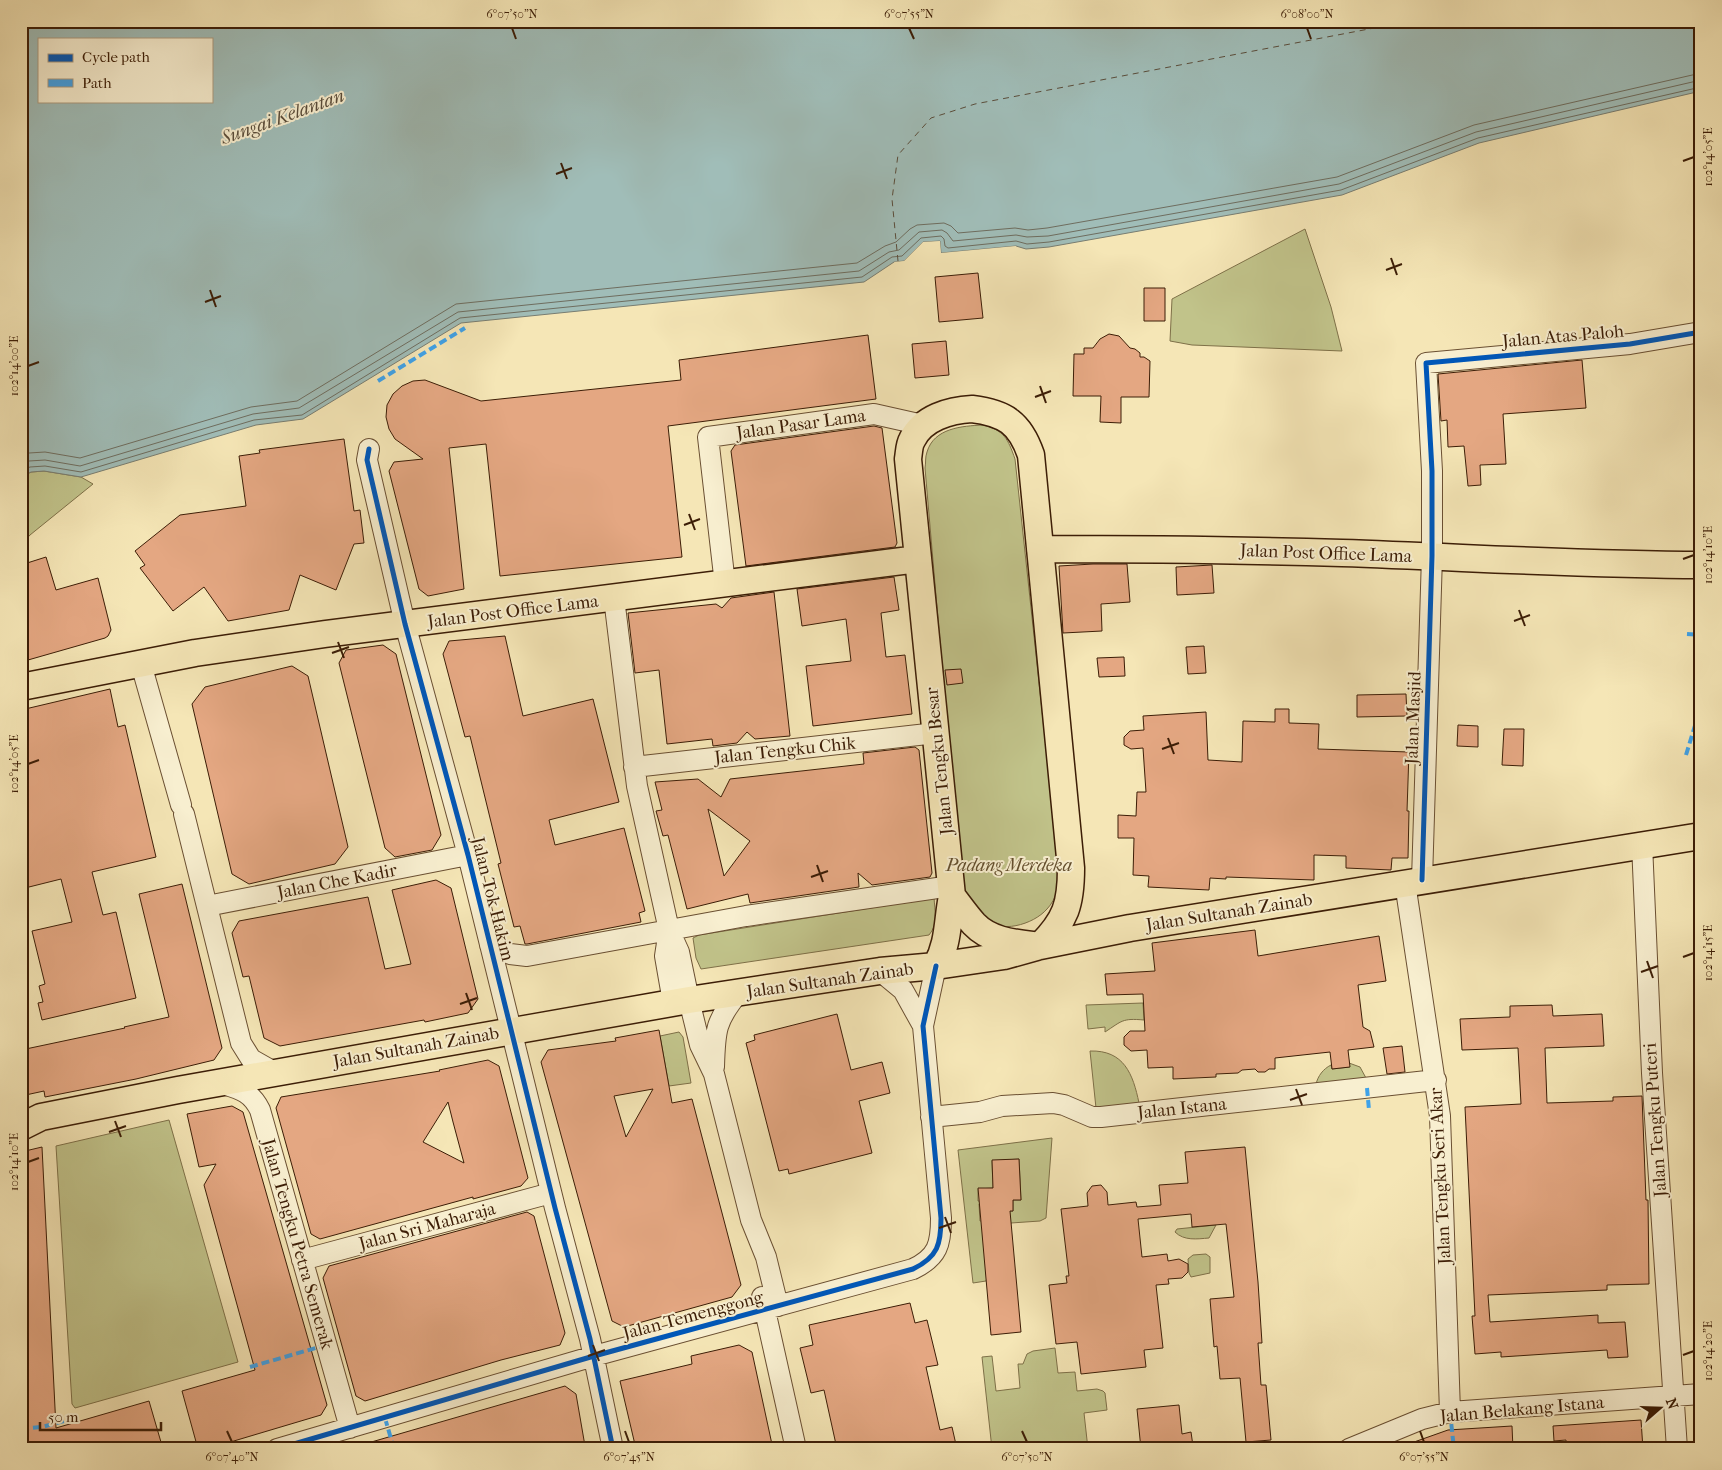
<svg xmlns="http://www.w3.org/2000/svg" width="1722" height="1470" font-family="'IM FELL French Canon',serif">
<rect width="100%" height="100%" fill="#f5e6b6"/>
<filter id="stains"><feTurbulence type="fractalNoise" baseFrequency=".004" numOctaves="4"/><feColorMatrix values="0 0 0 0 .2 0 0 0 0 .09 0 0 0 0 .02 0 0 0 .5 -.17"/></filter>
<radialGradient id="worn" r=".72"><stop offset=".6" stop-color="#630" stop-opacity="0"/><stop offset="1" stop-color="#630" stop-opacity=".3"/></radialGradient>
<path fill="#c1c38a" stroke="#7e7048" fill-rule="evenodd" d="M1305,229L1331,307L1342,351L1192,345L1170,341L1172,299Z
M983,425C1004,430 1008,439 1015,459L1059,869C1059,883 1057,899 1047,909C1033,925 1000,934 982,919C970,908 964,889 960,874L925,468C926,463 925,457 927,452C934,428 962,426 983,425Z
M44,471L81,477L93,484L30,535L21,545V477L31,472Z
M934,898C935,911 938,925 929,935L701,969L696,958L693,938L699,935Z
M1143,1003L1144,1020C1122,1018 1122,1021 1105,1032V1027L1088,1029L1086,1005Z
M679,1032L683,1037L691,1083L669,1086L660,1036Z
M1090,1051C1124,1050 1133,1074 1139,1103L1096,1108Z
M1349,1063L1360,1067L1366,1078L1316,1084C1318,1076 1323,1069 1331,1065L1332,1069L1349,1067Z
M169,1120L238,1362L75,1408L72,1404L56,1146Z
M1052,1138L1046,1218L1040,1221L1011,1223L986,1281L973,1283L958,1150ZM1019,1159L1021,1200H1013V1211H1002V1200L978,1201V1189L993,1188L992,1161ZM994,1203L995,1220L980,1221L979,1204Z
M1216,1225L1209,1238C1197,1239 1184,1241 1175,1232L1177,1229Z
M1206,1254L1210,1257V1273L1191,1277L1189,1273L1188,1259L1193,1255Z
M1055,1348L1058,1373L1075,1372L1077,1391L1097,1389L1103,1391L1105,1393L1107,1410L1084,1413L1088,1449H992L982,1357L992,1356L996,1391L1020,1388L1018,1364H1023L1027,1354L1033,1351Z"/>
<path fill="#a0bdb8" stroke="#787d71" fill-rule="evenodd" d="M21,21H1701V91L1479,143L1342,195L1049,247L1026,249L1016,246L941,253L940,241L923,242L904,261L894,262L864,282L461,323L303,419L256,425L81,477L44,471L31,472L21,477ZM39,39H211V101H39Z"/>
<path fill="#f5e6b6" d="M940,241L941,253L1016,246L1017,249L941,256L939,254L938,243L924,245L905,263L895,264L894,262L904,261L923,242Z"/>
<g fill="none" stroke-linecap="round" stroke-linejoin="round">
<path stroke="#6e6d5f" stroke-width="1" d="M21,456L29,453L45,452L80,458L251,407L297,401L456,304L857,263L885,246L896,242L910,229L917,225L944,223L951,226L958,233L1015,228L1028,230L1047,228L1337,177L1474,125L1701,73
M21,464L29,461L45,460L80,466L253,414L299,408L458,312L859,271L889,252L899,250L919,232L942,230L947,233L953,241L1016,235L1027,237L1048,236L1339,184L1476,132L1701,80
M21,471L30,467L45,466L81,472L254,420L302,415L460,318L862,277L892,257L902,256L921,238L941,236L944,239L945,246L948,248L1016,241L1027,244L1049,242L1341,190L1478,138L1701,87"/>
<path stroke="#5a4d3b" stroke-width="1" stroke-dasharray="6 5" stroke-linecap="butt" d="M898,261L892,199L898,155L931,118L975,104L1411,21"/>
</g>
<path fill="#e4a782" stroke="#3c1d06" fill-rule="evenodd" d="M978,273L983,318L939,322L935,277Z
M1144,288H1165V321H1144Z
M1109,334L1119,336L1130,348L1135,349L1140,353V357H1144L1150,361L1149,397H1121V423L1100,422L1101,396H1073L1074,354H1084V348H1093L1100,339Z
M868,335L876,399L668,426L682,557L500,576L486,444L449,448L464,589L428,596L419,589L389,471L394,462L423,459L395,439L389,429L386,417L387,405L393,394L402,386L413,381L425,380L481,401L681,380L679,360Z
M946,341L949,375L915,378L912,344Z
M1582,360L1586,408L1503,414L1506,464L1480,465L1481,485L1468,486L1464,446L1448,447L1447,420L1441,421L1438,374Z
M874,426L882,428L897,543L895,547L746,566L731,451L735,445Z
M344,439L354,511L360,510L364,543L354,544L336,590L300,575L289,610L228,621L204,587L173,611L140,568L145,565L135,551L180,515L246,506L239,456L260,453L259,450Z
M46,557L56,590L98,578L111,630L108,636L105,638L21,662V572L26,571L24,564Z
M1093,564H1127L1130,602L1101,604L1102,631L1063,633L1059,566Z
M1212,565L1214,593L1177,595L1176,567Z
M894,577L899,610L881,613L886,657L905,655L912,714L813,726L806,666L851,661L846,619L802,626L797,589Z
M774,592L790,736L755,739L747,732L737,743L713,746L712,739L667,744L659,670L635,673L628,613L716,604L722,608L731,598Z
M505,636L523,716L593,699L619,802L549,820L555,845L624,828L645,911L639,913L641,922L527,944H525L520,926L514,927L498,864L501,863L470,736L465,737L443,654L449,641Z
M383,645L396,654L441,835L432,850L395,857L385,848L339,663L346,650Z
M1204,646L1206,673L1188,674L1186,647Z
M1124,657L1125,676L1099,677L1097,658Z
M292,666L308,676L348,847L335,864L249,884L232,874L192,704L205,687Z
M961,669L963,683L947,685L945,670Z
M110,689L118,727L125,725L156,857L92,872L103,915L116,912L136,998L42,1020L38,1003L43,1002L39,986L45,984L32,931L72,922L61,879L21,889V710Z
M1406,694L1407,716L1357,717V695Z
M1275,709H1289V723L1319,724L1318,749L1409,752L1407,811H1409L1408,858H1392L1391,870L1346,868V856L1314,855V880L1226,877V879L1210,878L1209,890L1148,887L1149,876L1133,875L1134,838H1118V815L1136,816L1137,792H1146L1143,748L1131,749L1124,745V737L1130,731L1144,730L1143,716L1206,712L1208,760L1242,762L1243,721L1275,722Z
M1458,725L1478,726V747L1457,746Z
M1504,729H1524L1523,766L1502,765Z
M915,747L919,750L932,873L930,877L872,885L858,873L859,887L750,903L748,894L687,909L668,835L663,836L656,811L662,810L655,782L698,779L721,797L730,779L864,764L863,753ZM708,809L750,841L724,876Z
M436,880L451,888L478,999L468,1013L425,1022L424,1020L280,1046L264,1038L249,976L243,977L232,933L239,921L368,897L385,969L411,964L392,890Z
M182,884L222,1048L214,1060L136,1079L45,1097L44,1091L21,1096V1050L125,1028L124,1027L169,1017L139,894Z
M1255,930L1258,956L1379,936L1386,981L1358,985L1363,1027L1370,1031L1374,1047L1348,1050L1350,1067L1332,1069L1330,1052L1275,1058V1069H1269L1265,1072H1258L1255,1069L1242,1070L1238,1073L1216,1074V1077L1173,1079V1067L1148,1068L1147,1050L1131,1051L1124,1045V1037L1130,1031H1145L1143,994L1107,995L1105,974L1155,971L1152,943Z
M1552,1005L1553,1016L1602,1014L1604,1046L1545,1048L1547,1103L1613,1101V1097L1642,1096L1646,1200H1648L1649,1284L1607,1285V1290L1488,1295L1490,1322L1598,1315V1323L1625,1322L1628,1357L1608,1358L1607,1350L1501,1357V1352L1475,1354L1472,1316H1475L1465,1107L1521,1104L1518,1048L1462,1050L1460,1019L1510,1017V1006Z
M837,1014L851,1070L882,1062L890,1093L859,1101L872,1153L789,1174L788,1169L779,1171L746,1043L755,1040L754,1035Z
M659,1030L672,1103L692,1099L741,1285L732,1297L624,1327L612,1321L541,1062L548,1050L616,1041L615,1038ZM653,1089L626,1137L614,1096Z
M1402,1046L1405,1072L1387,1074L1383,1048Z
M488,1060L499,1066L521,1151L528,1178L521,1186L473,1199V1197L320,1239L311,1234L276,1108L281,1097L440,1071L439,1070ZM448,1102L453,1122L464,1163L423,1142Z
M232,1106L243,1112L327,1405L321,1415L207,1449H198L182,1391L255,1370L204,1185L216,1164L199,1167L187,1114Z
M42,1147L56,1428L149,1401L163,1449H21V1152Z
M1245,1147L1258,1282L1262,1343H1258L1261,1385H1266L1271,1440L1246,1442L1240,1378L1220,1379L1217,1346L1214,1347L1210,1299L1234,1297L1226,1224L1192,1227L1191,1214L1138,1219L1142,1257L1167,1254L1168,1261L1179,1259L1188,1264V1272L1182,1278L1168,1279L1169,1284L1156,1285L1163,1348L1144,1350L1146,1367L1081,1374L1077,1342L1056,1344L1049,1285L1067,1283L1066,1276H1069L1061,1209L1088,1206L1087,1193L1092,1186L1101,1185L1107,1192L1108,1205L1136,1202L1137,1207L1161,1205L1159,1185L1188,1183L1185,1152Z
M1019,1159L1021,1200H1013V1211H1010L1021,1332L991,1335L978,1188H993L992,1160Z
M527,1212L534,1216L565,1333L560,1345L501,1360L365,1401L356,1396L323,1278L329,1266Z
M910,1303L915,1323L927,1320L938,1365L926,1367L940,1430L952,1427L957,1449H837L824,1390L811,1393L800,1348L813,1345L809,1325Z
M739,1345L752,1352L773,1449H636L620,1381L692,1364L691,1356Z
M565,1386L576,1394L585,1446L576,1449H361V1445Z
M1179,1405L1182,1434L1191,1432L1193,1446L1171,1449H1141L1137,1409Z
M1641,1420L1643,1449H1566V1440L1554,1441L1553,1426Z
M1512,1426L1513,1449H1484V1442L1449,1444L1451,1449H1400V1447L1448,1430Z"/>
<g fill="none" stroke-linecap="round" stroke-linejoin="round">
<defs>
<path id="minor" d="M369,449L367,460L405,624L468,855L555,1208L590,1339L613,1449
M725,584L708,437L874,414L923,425
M614,598L637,786L669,930L679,952L689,1000L700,1045L714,1074L751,1220L766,1257L778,1306
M141,664L181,805
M634,767L936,733
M184,814L241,1043L251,1059L274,1072
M1642,844L1652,1073L1677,1449
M1422,880L1432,556V471L1426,363L1630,344L1701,332
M1405,883L1440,1116L1450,1412
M207,906L468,855
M669,930L665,956L673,1002
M490,945L510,954L527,956L746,916L951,886
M880,971L903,990L923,1026
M714,1067C715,1031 715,1021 739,992
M220,1083C239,1089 251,1091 260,1110L350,1428
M931,1117L980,1112L1002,1106L1053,1103L1064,1105L1092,1117H1101L1436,1080
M302,1260L551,1193
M762,1297L796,1449
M277,1449L594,1356L913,1269C938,1257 941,1244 941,1218L923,1026L936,966
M1349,1449L1422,1419L1450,1412L1701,1394"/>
<path id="major" d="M972,409C1005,413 1020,423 1031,455L1071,868C1071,904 1066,920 1040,946C1017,943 991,942 974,924C966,915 959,905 952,896L908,459C909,453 909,445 912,440C922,418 950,410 972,409Z
M1040,549C1141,549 1242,550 1342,553C1462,557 1581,565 1701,565
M21,687L195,653L325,634L918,559
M936,966C949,943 947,921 952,896
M21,1127L41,1117L178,1090L689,1000L880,971L936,966L1004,956L1040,946L1130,928L1701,836"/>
</defs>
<use href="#minor" stroke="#6a4f32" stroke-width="22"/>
<use href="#major" stroke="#3c1d06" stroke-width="29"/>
<use href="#minor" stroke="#f8efd0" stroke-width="20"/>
<use href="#major" stroke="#f5e6b6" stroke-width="26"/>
<path stroke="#3fa2e9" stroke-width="4" stroke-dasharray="8 4" stroke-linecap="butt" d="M378,381L465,328
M1687,634L1701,635
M1686,755L1701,706
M1367,1088L1369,1110
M250,1367L326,1345
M1450,1412L1454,1449
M385,1418L394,1449
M21,1429L42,1427L64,1421"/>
<defs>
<path id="cycleway" d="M369,449L367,460L405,624L468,855L555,1208L590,1339L613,1449
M1422,880L1432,556V471L1426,363L1630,344L1701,332
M277,1449L594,1356L913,1269C938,1257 941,1244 941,1218L923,1026L936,966"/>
</defs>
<use href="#cycleway" stroke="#f8efd0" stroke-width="8"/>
<use href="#cycleway" stroke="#0057b8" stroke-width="5"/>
</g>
<path fill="none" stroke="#3c1d06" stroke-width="2" d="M512,28L516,39M909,28L914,39M1307,28L1311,39M1683,161L1694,157M561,163L567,179M556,174L572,168M1391,258L1397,275M1386,270L1402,264M210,290L216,307M205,302L221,296M28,366L39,362M1040,386L1046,403M1035,397L1051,391M689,514L695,530M684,525L700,519M1683,559L1694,555M1519,610L1525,626M1514,621L1530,615M338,642L344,658M332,653L349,647M1168,738L1174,754M1162,749L1179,743M28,764L39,760M817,865L823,882M811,877L828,871M1683,957L1694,953M1647,961L1653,978M1641,972L1658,966M466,993L472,1010M460,1004L477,998M1296,1089L1302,1105M1290,1100L1307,1094M115,1121L121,1137M109,1132L126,1126M28,1162L39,1158M945,1217L951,1233M939,1228L956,1222M593,1345L599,1361M1683,1355L1694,1351M588,1356L605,1350M227,1431L232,1442M625,1431L629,1442M1022,1431L1027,1442M1420,1431L1424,1442"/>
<g text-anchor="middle" stroke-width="4" stroke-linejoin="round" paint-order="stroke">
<g font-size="18" fill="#3c1d06" stroke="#f8efd0">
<text transform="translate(1563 336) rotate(-5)" y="6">Jalan Atas Paloh</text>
<text transform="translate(801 424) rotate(-8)" y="6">Jalan Pasar Lama</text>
<text transform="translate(1326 553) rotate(2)" y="6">Jalan Post Office Lama</text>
<text transform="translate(513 611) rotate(-7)" y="6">Jalan Post Office Lama</text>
<text transform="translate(1413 718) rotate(-88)" y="6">Jalan Masjid</text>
<text transform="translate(785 750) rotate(-6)" y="6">Jalan Tengku Chik</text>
<text transform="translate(939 761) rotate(-96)" y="6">Jalan Tengku Besar</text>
<text transform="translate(337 881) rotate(-11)" y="6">Jalan Che Kadir</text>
<text transform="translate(493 899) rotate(76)" y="6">Jalan Tok Hakim</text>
<text transform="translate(1229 912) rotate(-9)" y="6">Jalan Sultanah Zainab</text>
<text transform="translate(830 980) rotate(-8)" y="6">Jalan Sultanah Zainab</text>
<text transform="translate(416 1047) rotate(-10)" y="6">Jalan Sultanah Zainab</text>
<text transform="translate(1182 1108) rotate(-6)" y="6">Jalan Istana</text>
<text transform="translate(1655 1120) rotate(-94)" y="6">Jalan Tengku Puteri</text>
<text transform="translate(1440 1176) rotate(-93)" y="6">Jalan Tengku Seri Akar</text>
<text transform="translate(427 1226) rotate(-15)" y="6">Jalan Sri Maharaja</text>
<text transform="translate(298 1244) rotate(74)" y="6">Jalan Tengku Petra Semerak</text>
<text transform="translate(693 1315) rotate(-15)" y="6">Jalan Temenggong</text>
<text transform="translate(1522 1409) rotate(-5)" y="6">Jalan Belakang Istana</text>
</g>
<g font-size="18" font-style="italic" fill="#644f2e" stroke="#f8efd0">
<text x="1009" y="871">Padang Merdeka</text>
</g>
<g font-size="19" font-style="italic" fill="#5a4d3b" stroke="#f8efd0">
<text transform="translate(282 116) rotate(-20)" y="7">Sungai Kelantan</text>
</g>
</g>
<rect width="1722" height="1470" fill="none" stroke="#f5e6b6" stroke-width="55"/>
<rect x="38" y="38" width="175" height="65" fill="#f8efd0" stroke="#ad9b7f"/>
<rect x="48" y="54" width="25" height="8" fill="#0057b8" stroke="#ad9b7f"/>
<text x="82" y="62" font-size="15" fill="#3c1d06">Cycle path</text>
<rect x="48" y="79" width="25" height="8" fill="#3fa2e9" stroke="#ad9b7f"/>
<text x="82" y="88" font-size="15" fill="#3c1d06">Path</text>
<g transform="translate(1660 1408) rotate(70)" stroke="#f8efd0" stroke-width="4" paint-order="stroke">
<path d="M0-4L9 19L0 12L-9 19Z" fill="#3c1d06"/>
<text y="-8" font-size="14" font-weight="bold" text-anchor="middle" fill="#3c1d06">N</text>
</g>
<path d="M40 1422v8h121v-8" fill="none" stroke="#3c1d06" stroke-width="2.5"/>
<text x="48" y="1422" font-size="15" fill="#3c1d06" stroke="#f8efd0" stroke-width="4" paint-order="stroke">50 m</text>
<rect x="28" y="28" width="1666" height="1414" fill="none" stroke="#3c1d06" stroke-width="2"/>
<g font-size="12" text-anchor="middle" fill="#3c1d06">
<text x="512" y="18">6°07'50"N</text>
<text x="909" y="18">6°07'55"N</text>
<text x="1307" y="18">6°08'00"N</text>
<text transform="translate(1708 157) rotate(-90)" y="4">102°14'05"E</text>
<text transform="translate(14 366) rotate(-90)" y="4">102°14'00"E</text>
<text transform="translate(1708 555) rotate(-90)" y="4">102°14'10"E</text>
<text transform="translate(14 764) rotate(-90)" y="4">102°14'05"E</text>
<text transform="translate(1708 953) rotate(-90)" y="4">102°14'15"E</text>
<text transform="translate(14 1162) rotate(-90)" y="4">102°14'10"E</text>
<text transform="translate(1708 1351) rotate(-90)" y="4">102°14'20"E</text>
<text x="232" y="1461">6°07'40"N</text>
<text x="629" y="1461">6°07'45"N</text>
<text x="1027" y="1461">6°07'50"N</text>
<text x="1424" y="1461">6°07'55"N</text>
</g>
<rect width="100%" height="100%" filter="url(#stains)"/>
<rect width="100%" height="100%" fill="url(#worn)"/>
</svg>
